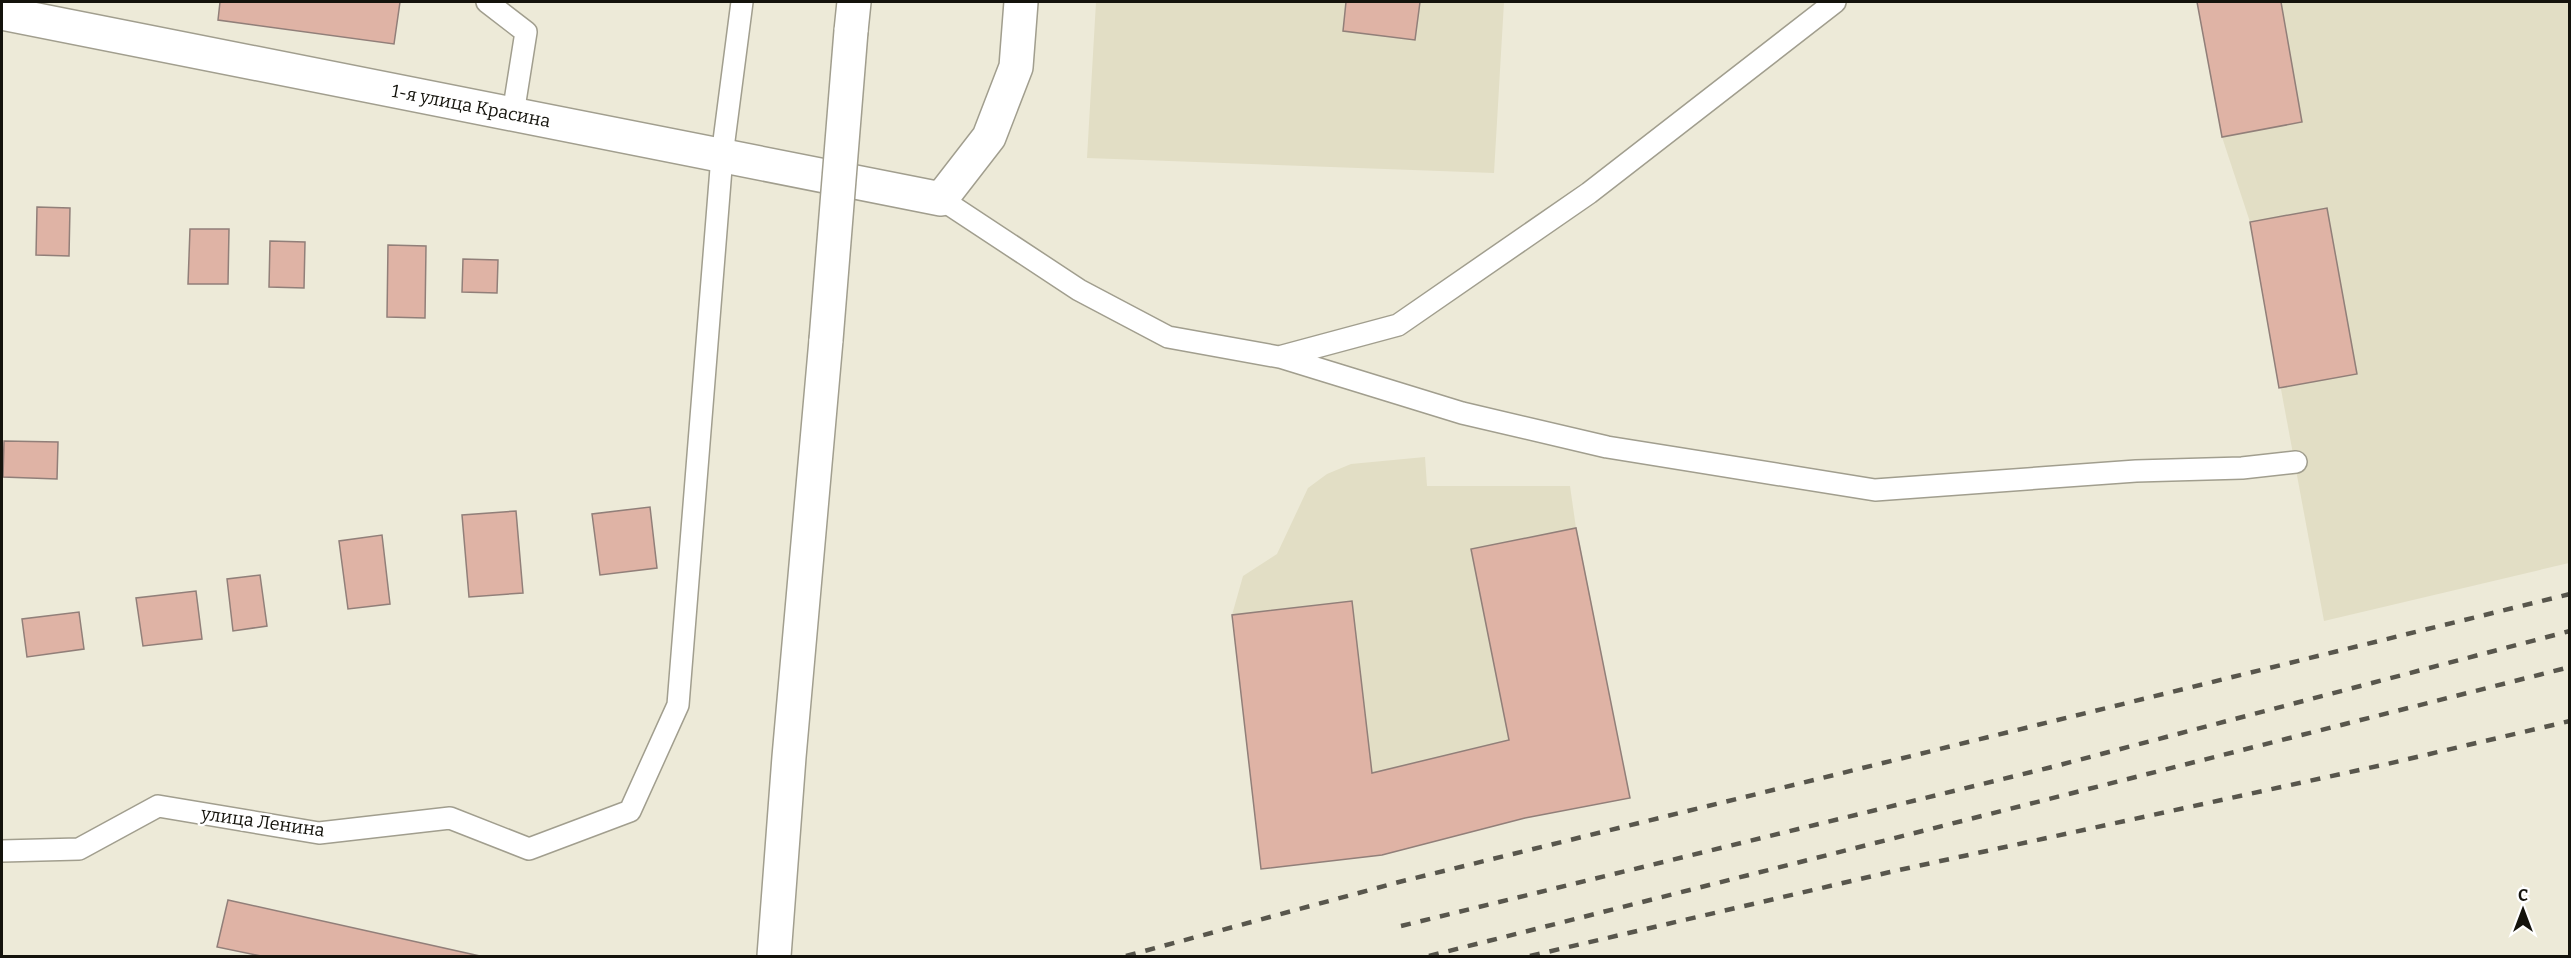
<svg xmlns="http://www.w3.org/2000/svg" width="2571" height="958" font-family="Bitter,serif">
<rect width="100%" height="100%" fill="#edead8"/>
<path fill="#e2dec5" d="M1096,2H1504L1494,173L1087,158Z
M2197,2H2569V563L2324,621L2250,222L2222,137Z
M1425,457L1427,486H1570L1576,528L1630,798L1525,818L1382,855L1261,869L1232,615L1243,576L1277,554L1308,488L1327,474L1351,464Z"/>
<path fill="#dfb3a5" stroke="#917f79" stroke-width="1.5" d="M220,2H400L394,44L218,20Z
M1346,2H1420L1415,40L1343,31Z
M2197,2H2281L2302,122L2222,137Z
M37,207L70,208L69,256L36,255Z
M2327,208L2357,374L2279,388L2250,222Z
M190,229H229L228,284H188Z
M270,241L305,242L304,288L269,287Z
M388,245L426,246L425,318L387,317Z
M463,259L498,260L497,293L462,292Z
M4,441L58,442L57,479L3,477Z
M650,507L657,568L600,575L592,514Z
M516,511L523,593L469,597L462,515Z
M1576,528L1630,798L1525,818L1382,855L1261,869L1232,615L1352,601L1372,773L1509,740L1471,549Z
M382,535L390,604L348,609L339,541Z
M260,575L267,626L233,631L227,579Z
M196,591L202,639L143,646L136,598Z
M79,612L84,649L27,657L22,619Z
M228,900L480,956H261L217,947Z"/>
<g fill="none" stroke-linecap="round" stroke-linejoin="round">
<defs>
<path id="lane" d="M487,2L526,32L513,114
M941,199L1079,290L1168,337L1279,357L1398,325L1589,193L1835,2
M1280,357L1462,413L1607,447L1875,490L2136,471L2242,468L2296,462
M2,851L79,849L158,806L319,833L450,818L529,849L630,811L678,705L722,156L742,2"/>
<path id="street" d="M2,13L941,199L989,137L1016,67L1021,2"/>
<path id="primary" d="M851,31L854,2
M774,956L789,757L826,340"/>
</defs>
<use href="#lane" stroke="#a19e8e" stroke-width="24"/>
<use href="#street" stroke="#a19e8e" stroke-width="36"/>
<use href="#primary" stroke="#a19e8e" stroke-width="36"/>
<use href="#lane" stroke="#fff" stroke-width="21"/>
<use href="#street" stroke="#fff" stroke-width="33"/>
<use href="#primary" stroke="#fff" stroke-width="33"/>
<path stroke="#58564c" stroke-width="4.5" stroke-dasharray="10 10" stroke-linecap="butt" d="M1401,926L2048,768L2570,631
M1126,956L1399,882L2570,594
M1429,956L2570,667
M1530,956L1890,872L2387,764L2570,721"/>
<defs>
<path id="primary-bridge" d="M826,340L851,31"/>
</defs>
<use href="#primary-bridge" stroke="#a19e8e" stroke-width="36" stroke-linecap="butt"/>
<use href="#primary-bridge" stroke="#fff" stroke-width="33"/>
</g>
<g text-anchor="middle" stroke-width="5" stroke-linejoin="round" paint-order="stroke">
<g font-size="18" fill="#14130c" stroke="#fff">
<text transform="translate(471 106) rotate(11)" y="6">1-я улица Красина</text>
<text transform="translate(263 822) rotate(8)" y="6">улица Ленина</text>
</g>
</g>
<rect width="2571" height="958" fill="none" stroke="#14130c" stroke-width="6"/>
<g transform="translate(2523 910)" stroke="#ffffff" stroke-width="4.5" paint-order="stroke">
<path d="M0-4.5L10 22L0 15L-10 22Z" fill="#14130c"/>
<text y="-9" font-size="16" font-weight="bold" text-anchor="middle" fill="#14130c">С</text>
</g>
</svg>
